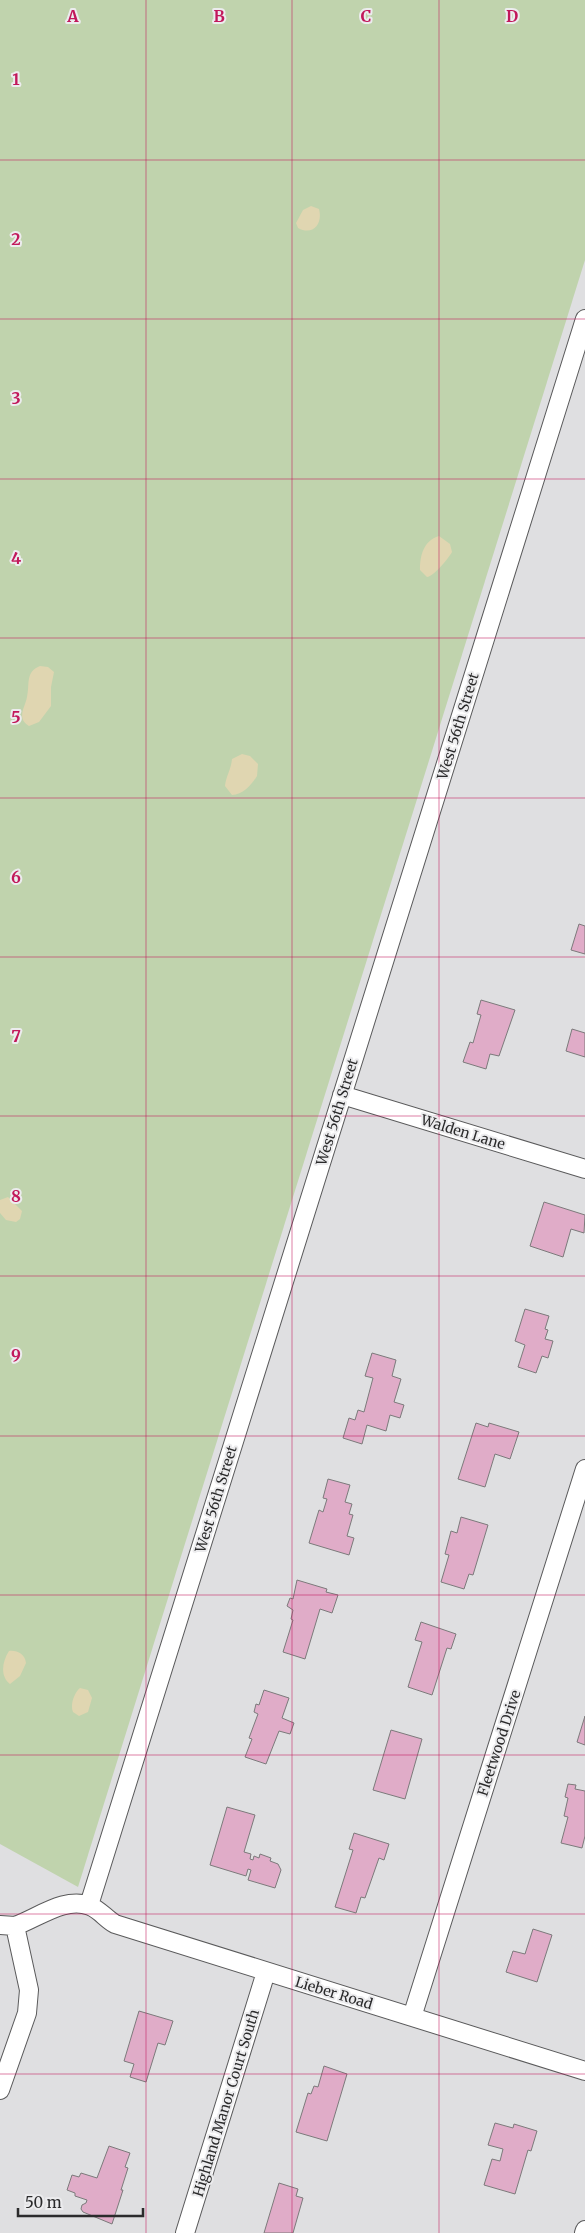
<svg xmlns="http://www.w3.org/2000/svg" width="585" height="2233" font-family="Merriweather,serif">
<rect width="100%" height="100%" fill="#dfdfe1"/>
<path fill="#c0d3ad" d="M0,0H585V260L78,1887L0,1844Z"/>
<path fill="#e0d6b1" d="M311,206L319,209C323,224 313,236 298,228L296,223L303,210Z
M439,536L450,544L452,552C448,559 434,576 427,577L420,570C420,556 423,541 439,536Z
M40,666L48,667L54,672L51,687V706L39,722L29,726C16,718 25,708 27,697C30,684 25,672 40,666Z
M242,754L250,756L258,764L257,776C252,784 243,795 232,795L225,786C226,776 231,770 232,759Z
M8,1197L22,1211L20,1219L16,1222L6,1220L0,1213V1200Z
M9,1651C17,1650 25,1654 26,1663L20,1676L10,1684C0,1676 2,1662 9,1651Z
M80,1688L88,1690L92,1698L88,1712L79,1716L73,1712C70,1705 74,1693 80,1688Z"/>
<path fill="#e0acc8" stroke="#7c7a7b" d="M579,924L585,926V954L571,950Z
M481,1000L515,1010L499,1056L490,1054L486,1069L463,1062L470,1042L473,1043L481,1015L477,1014Z
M572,1029L585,1033V1057L566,1051Z
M544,1202L585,1215L584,1233L571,1229L563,1257L530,1246Z
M525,1309L549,1316L545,1329L548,1330L545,1339L553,1341L548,1358L542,1356L536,1373L518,1367L525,1345L515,1341Z
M372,1353L396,1360L392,1376L401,1379L394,1402L404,1405L400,1418L390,1415L386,1431L367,1425L362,1444L343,1438L349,1418L355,1420L358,1410L364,1412L373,1378L365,1376Z
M476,1423L488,1427L489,1423L519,1432L510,1459L495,1454L485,1487L458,1479Z
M328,1479L350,1485L345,1502L352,1504L349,1514L353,1515L347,1536L354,1538L349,1555L309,1543L319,1510L323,1512L327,1499L323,1498Z
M461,1517L488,1525L473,1575L469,1574L464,1589L441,1582L449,1555L445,1554L451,1531L457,1533Z
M297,1580L327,1589L326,1592L338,1595L332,1613L320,1609L305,1659L283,1652L293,1620L291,1619L293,1610L287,1606L290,1598L293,1599Z
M421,1622L456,1634L451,1649L447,1648L432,1695L408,1687L422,1642L415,1640Z
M264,1690L289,1698L282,1718L294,1723L290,1734L279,1731L266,1764L245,1757L252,1739L249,1738L258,1714L254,1712L256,1704L259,1705Z
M585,1716V1745L577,1742Z
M391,1730L422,1739L405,1799L373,1790Z
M568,1784L576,1785L575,1789L585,1791V1836L582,1848L561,1843L568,1817L564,1816L568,1798L565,1797Z
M227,1807L255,1815L244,1852L251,1854L250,1859L253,1860L254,1856L259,1858L260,1854L271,1858L270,1861L278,1864L281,1870L275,1888L248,1880L251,1870L248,1869L246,1876L210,1865Z
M354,1833L389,1844L384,1860L379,1858L365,1898L361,1897L356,1913L335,1907L353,1850L349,1849Z
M533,1929L552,1935L537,1982L506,1972L513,1951L525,1954Z
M139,2011L173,2021L165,2045L158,2043L146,2082L130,2077L134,2064L124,2061Z
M324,2066L347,2074L327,2141L296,2132L308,2093L311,2094L314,2086L318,2087Z
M495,2123L513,2128L514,2124L537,2131L531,2151L528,2150L515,2194L484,2185L492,2159L500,2161L503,2149L488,2145Z
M109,2146L130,2153L125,2167L128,2168L121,2190H123L112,2224L83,2212L81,2209L82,2205L86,2203L87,2200L75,2196V2193L67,2190L72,2175L79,2177L81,2173L97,2178Z
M279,2183L298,2189L296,2196L303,2198L293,2233H264Z"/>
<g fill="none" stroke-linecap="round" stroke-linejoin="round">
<defs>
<path id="minor" d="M342,1095L585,1169
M89,1905L585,319
M0,1925L15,1926L29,1990L27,2013L0,2090
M15,1926C38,1918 65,1896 90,1906C100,1910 106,1919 115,1924L585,2071
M412,2017L585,1469
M185,2233L266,1972
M584,2233L585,2230"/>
</defs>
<use href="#minor" stroke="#5a5a5b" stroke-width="20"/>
<use href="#minor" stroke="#fff" stroke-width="18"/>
</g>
<path fill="none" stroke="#c2185b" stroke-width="1" stroke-opacity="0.55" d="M146,0V2233M292,0V2233M439,0V2233M0,160H585M0,319H585M0,479H585M0,638H585M0,798H585M0,957H585M0,1116H585M0,1276H585M0,1436H585M0,1595H585M0,1755H585M0,1914H585M0,2074H585"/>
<g text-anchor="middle" stroke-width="4" stroke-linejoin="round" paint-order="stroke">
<g font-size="14" fill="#2b2b2c" stroke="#ececee">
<text transform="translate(458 726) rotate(-73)" y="5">West 56th Street</text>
<text transform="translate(337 1112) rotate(-73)" y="5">West 56th Street</text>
<text transform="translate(463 1132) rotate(17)" y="5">Walden Lane</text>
<text transform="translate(216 1499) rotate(-73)" y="5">West 56th Street</text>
<text transform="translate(499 1743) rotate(-72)" y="5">Fleetwood Drive</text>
<text transform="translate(334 1993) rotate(17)" y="5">Lieber Road</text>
<text transform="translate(226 2103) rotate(-73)" y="5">Highland Manor Court South</text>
</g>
</g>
<g font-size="16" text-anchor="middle" font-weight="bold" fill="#c2185b" stroke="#ececee" stroke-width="4" stroke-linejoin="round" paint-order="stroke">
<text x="73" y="22">A</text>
<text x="219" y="22">B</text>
<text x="366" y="22">C</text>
<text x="512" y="22">D</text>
<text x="16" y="85">1</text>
<text x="16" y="245">2</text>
<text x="16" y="404">3</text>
<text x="16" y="564">4</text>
<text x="16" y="723">5</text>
<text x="16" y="883">6</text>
<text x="16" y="1042">7</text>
<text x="16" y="1202">8</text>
<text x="16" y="1361">9</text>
</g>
<path d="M18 2208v8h125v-8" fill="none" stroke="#2b2b2c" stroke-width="2.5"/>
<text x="25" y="2208" font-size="15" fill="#2b2b2c" stroke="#ececee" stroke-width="4" paint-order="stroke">50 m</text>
</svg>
